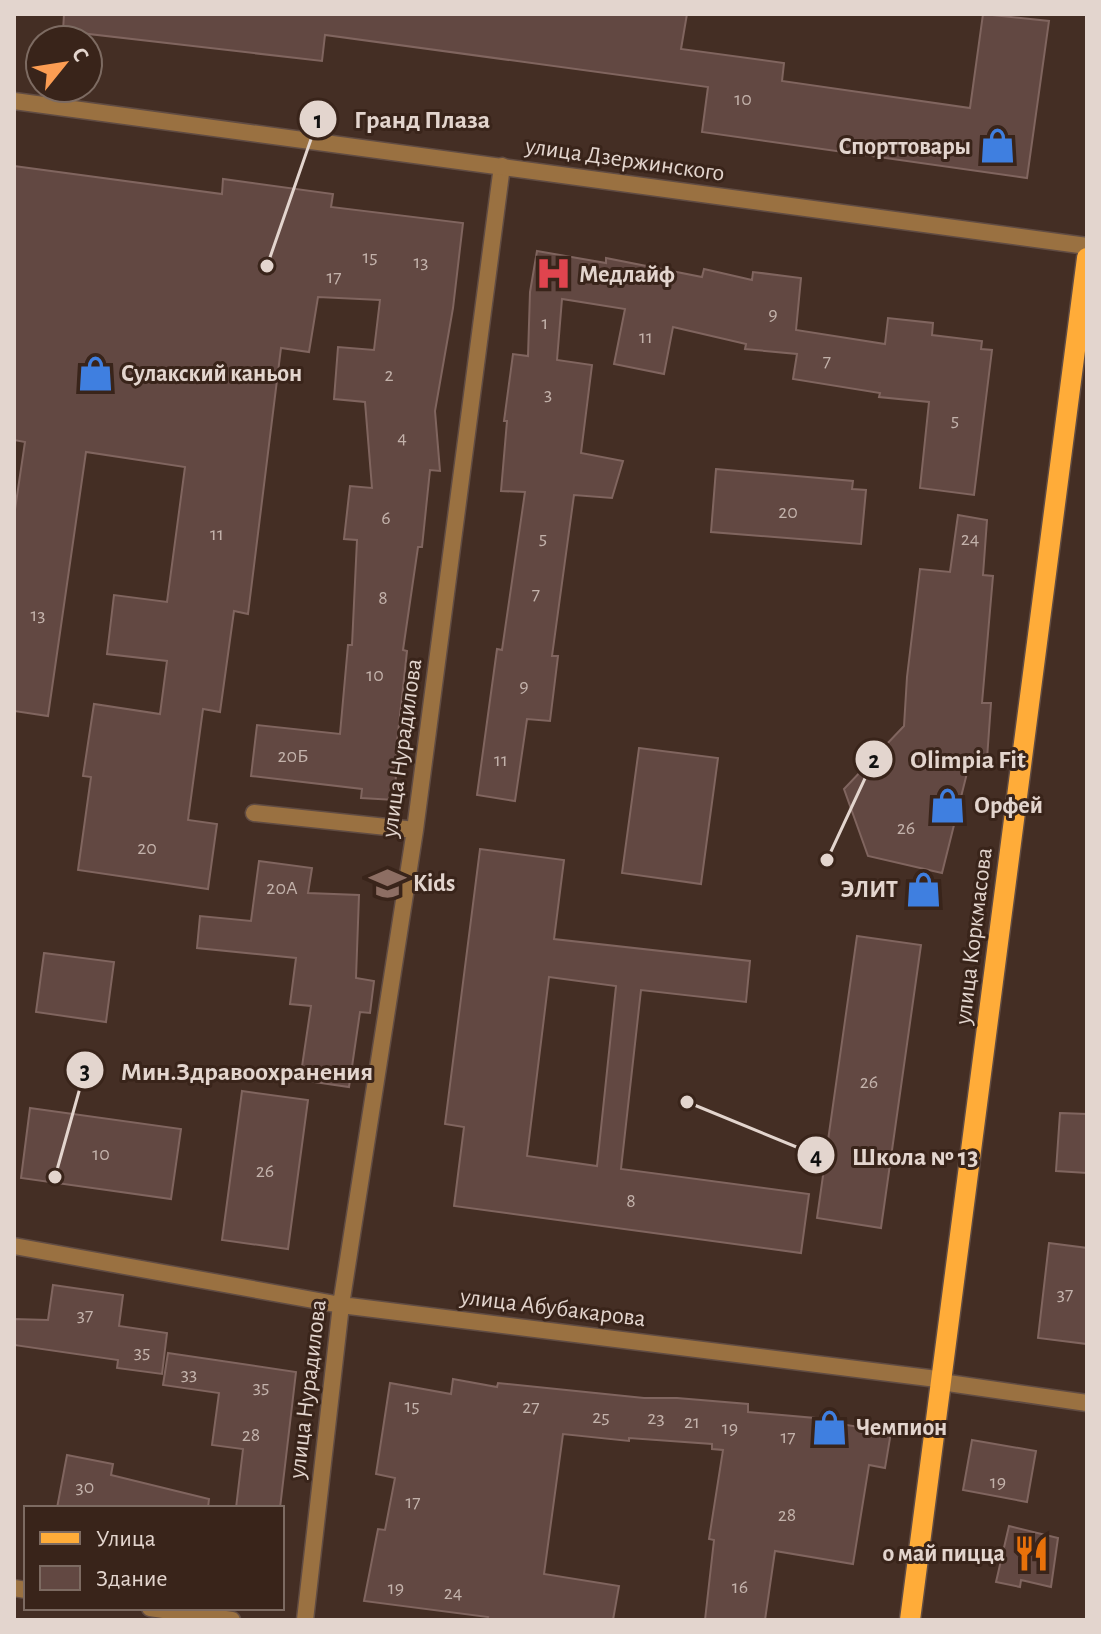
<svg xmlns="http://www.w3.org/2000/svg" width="1101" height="1634" font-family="'Alegreya Sans',sans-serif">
<rect width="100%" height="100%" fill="#442e24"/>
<path fill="#624842" stroke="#80655f" stroke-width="2" fill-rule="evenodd" d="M64,14H687L681,49L784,63L782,81L970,108L983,14L1049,21L1027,178L702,132L708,87L325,35L322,61L63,31Z
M14,166L222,194L223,179L333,194L331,207L463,223L453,308L435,411L440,471L430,470L422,547H418L403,650L407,651L397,743L395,800L361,798L362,789L251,776L257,725L340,734L348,645H352L357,540L344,539L350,486L372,488L365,402L334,399L338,347L374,350L380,300L318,297L309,352L281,348L248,614L234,611L220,712L203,709L188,820L217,824L208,889L78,870L91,777L83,776L94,704L160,714L167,661L107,654L114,595L167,602L185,467L86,452L48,716L14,711V516L25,442L14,440Z
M537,251L606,263V258L702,277L704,269L752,280L753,272L801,278L796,330L885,344L888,318L933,323L932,335L982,341L981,349L992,350L974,495L920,488L929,402L879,397L880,393L793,379L797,354L745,349L746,344L673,327L664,374L614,364L625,309L562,299L557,360L592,365L581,453L623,461L612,498L574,495L552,656H558L550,721L527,719L515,801L477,795L497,649L502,650L525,492L501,491L507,421H504L513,354L528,356L530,292Z
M716,469L853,481L852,489L866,490L861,544L711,532Z
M958,515L987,520L983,575L993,576L982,703H991L987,759L971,757L942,873L868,856L844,789L904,726L907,677L920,569L950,572Z
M639,748L718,758L701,884L622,873Z
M480,849L564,860L554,939L750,961L746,1002L641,990L621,1169L809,1194L801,1253L454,1206L464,1127L445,1124ZM549,977L616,986L597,1166L527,1156Z
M259,861L312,868L308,893L359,895L356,978L374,981L370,1013L360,1012L349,1087L300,1080L311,1006L290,1004L296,958L197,948L200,916L251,921Z
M857,936L921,945L881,1228L817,1218Z
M44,953L114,962L106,1022L36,1012Z
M242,1091L308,1100L288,1249L222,1240Z
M30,1108L181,1129L171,1199L21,1178Z
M1060,1113L1087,1114V1173L1056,1171Z
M1049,1243L1087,1248V1344L1038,1338Z
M53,1285L123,1295L119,1326L167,1333L162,1374L117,1368L118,1360L14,1345V1319L48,1320Z
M168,1353L296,1372L280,1508H236L243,1449L212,1445L219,1393L163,1385Z
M453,1379L497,1387L498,1383L644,1398H677L748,1404V1412L815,1418V1420L891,1432L885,1468L869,1465L853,1564L775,1551L765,1620H705L714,1540L709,1539L723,1450L712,1449V1444L629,1438V1441L563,1434L544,1574L619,1586L613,1620H487L488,1617L364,1601L378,1529L385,1530L395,1478L376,1474L390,1383L451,1394Z
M972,1440L1036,1451L1027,1502L963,1490Z
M67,1455L113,1464L111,1475L209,1499L208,1508H57Z
M1009,1526L1058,1538L1051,1587L1021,1580L1020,1587L996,1582Z"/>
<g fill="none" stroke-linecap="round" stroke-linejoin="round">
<defs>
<path id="minor" d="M254,813L415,830
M14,1246L341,1305L937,1379L941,1382L1087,1403
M305,1620L341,1305L415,830L502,166"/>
<path id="tertiary" d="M14,101L1087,246
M14,1588L26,1590
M150,1608L232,1620"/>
<path id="primary" d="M910,1620L1087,258"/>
</defs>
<use href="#minor" stroke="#614c43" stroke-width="19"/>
<use href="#tertiary" stroke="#614c43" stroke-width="19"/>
<use href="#primary" stroke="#614c43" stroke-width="23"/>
<use href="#minor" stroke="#9a7141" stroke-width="16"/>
<use href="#tertiary" stroke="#9a7141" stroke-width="16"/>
<use href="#primary" stroke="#ffac39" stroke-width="20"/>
</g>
<defs>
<symbol id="shop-bare" viewBox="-9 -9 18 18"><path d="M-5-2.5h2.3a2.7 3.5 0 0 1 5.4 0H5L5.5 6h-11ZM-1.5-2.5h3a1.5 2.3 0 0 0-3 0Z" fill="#3f7fe0" stroke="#39241a" stroke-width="2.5" paint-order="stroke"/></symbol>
<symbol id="hospital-bare" viewBox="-9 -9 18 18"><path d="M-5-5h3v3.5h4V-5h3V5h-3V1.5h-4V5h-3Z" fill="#e0444e" stroke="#39241a" stroke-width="2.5" paint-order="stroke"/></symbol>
<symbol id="school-bare" viewBox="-9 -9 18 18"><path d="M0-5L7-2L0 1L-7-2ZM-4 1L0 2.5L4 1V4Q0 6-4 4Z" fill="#8d6e63" stroke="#39241a" stroke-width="2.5" paint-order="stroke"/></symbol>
<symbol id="restaurant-bare" viewBox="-9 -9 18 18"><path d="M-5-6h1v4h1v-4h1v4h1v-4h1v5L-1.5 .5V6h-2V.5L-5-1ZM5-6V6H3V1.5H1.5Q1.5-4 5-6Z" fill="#e8710a" stroke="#39241a" stroke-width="2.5" paint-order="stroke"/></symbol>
</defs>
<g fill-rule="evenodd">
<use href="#shop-bare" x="972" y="120" width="51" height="51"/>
<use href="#hospital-bare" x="528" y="248" width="51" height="51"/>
<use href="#shop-bare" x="70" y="348" width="51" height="51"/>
<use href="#shop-bare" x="922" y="780" width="51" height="51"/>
<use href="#school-bare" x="362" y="858" width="51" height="51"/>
<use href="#shop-bare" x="898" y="864" width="51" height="51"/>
<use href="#shop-bare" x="804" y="1402" width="51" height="51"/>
<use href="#restaurant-bare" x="1006" y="1528" width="51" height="51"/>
</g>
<g text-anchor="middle" stroke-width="6" stroke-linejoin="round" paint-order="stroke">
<g font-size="20" fill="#c3b2ab">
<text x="743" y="105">10</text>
<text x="370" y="263">15</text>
<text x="421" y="268">13</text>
<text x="334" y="283">17</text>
<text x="773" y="320">9</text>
<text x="545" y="329">1</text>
<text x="646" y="343">11</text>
<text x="827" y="367">7</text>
<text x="389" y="381">2</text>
<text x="548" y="400">3</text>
<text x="955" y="426">5</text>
<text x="402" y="444">4</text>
<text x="788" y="518">20</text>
<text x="386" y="524">6</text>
<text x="217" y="540">11</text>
<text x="543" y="544">5</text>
<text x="970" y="545">24</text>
<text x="536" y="600">7</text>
<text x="383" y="604">8</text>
<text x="38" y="621">13</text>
<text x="375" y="681">10</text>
<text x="524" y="692">9</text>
<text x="293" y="762">20Б</text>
<text x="501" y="766">11</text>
<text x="906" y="834">26</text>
<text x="147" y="854">20</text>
<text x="282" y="894">20А</text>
<text x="869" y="1088">26</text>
<text x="101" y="1160">10</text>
<text x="265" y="1177">26</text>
<text x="631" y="1207">8</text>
<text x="1065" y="1300">37</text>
<text x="85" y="1321">37</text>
<text x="142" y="1358">35</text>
<text x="189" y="1380">33</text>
<text x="261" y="1393">35</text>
<text x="412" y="1412">15</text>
<text x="531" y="1413">27</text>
<text x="601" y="1423">25</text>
<text x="656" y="1424">23</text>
<text x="692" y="1428">21</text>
<text x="730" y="1434">19</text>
<text x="251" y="1441">28</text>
<text x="788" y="1443">17</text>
<text x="998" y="1488">19</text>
<text x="85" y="1493">30</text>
<text x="413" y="1508">17</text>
<text x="787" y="1521">28</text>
<text x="740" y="1593">16</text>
<text x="396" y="1594">19</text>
<text x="453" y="1599">24</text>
</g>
<g font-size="24" font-weight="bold" fill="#e3d5ce" stroke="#39241a" text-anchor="start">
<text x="971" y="154" text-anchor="end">Спорттовары</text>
<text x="579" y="282">Медлайф</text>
<text x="121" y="381">Сулакский каньон</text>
<text x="974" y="813">Орфей</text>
<text x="413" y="891">Kids</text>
<text x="898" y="897" text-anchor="end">ЭЛИТ</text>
<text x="856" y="1435">Чемпион</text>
<text x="1005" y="1561" text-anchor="end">о май пицца</text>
</g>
<g font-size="24" fill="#e3d5ce" stroke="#39241a">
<text transform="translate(625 159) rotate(8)" y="8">улица Дзержинского</text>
<text transform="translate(401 748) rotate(-82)" y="8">улица Нурадилова</text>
<text transform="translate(973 936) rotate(-83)" y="8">улица Коркмасова</text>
<text transform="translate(553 1307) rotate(7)" y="8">улица Абубакарова</text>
<text transform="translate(307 1389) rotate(-83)" y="8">улица Нурадилова</text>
</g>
</g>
<path fill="none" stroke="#e3d5ce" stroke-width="3" d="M267 266L318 119M827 860L874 759M55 1177L85 1070M687 1102L816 1155"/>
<g fill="#e3d5ce" stroke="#39241a" stroke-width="3">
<circle cx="267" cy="266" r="8"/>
<circle cx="827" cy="860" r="8"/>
<circle cx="55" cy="1177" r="8"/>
<circle cx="687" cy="1102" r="8"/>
<circle cx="318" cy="119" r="20"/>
<circle cx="874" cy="759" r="20"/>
<circle cx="85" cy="1070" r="20"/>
<circle cx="816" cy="1155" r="20"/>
</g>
<g font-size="24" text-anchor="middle" font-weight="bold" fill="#111">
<text x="318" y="128">1</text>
<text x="874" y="768">2</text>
<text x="85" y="1079">3</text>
<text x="816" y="1164">4</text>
</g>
<g font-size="26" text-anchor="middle" font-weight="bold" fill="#e3d5ce" stroke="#39241a" stroke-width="6" stroke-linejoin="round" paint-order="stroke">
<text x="422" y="128">Гранд Плаза</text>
<text x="968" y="768">Olimpia Fit</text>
<text x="247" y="1080">Мин.Здравоохранения</text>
<text x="915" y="1165">Школа № 13</text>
</g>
<rect width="1101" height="1634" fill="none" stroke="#e3d5ce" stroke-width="32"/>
<rect x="24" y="1506" width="260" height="104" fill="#39241a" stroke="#7d6b62" stroke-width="2"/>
<rect x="40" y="1532" width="40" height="12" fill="#ffac39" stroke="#7d6b62" stroke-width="2"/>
<text x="96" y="1546" font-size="24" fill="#e3d5ce">Улица</text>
<rect x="40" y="1566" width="40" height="24" fill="#624842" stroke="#7d6b62" stroke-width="2"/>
<text x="96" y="1586" font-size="24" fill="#e3d5ce">Здание</text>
<g transform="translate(64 64) rotate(60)"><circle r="38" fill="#39241a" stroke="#7d6b62" stroke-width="2"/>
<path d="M0-6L14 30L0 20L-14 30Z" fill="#fc9d53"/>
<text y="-12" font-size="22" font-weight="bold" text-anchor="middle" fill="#e3d5ce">С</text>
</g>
</svg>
